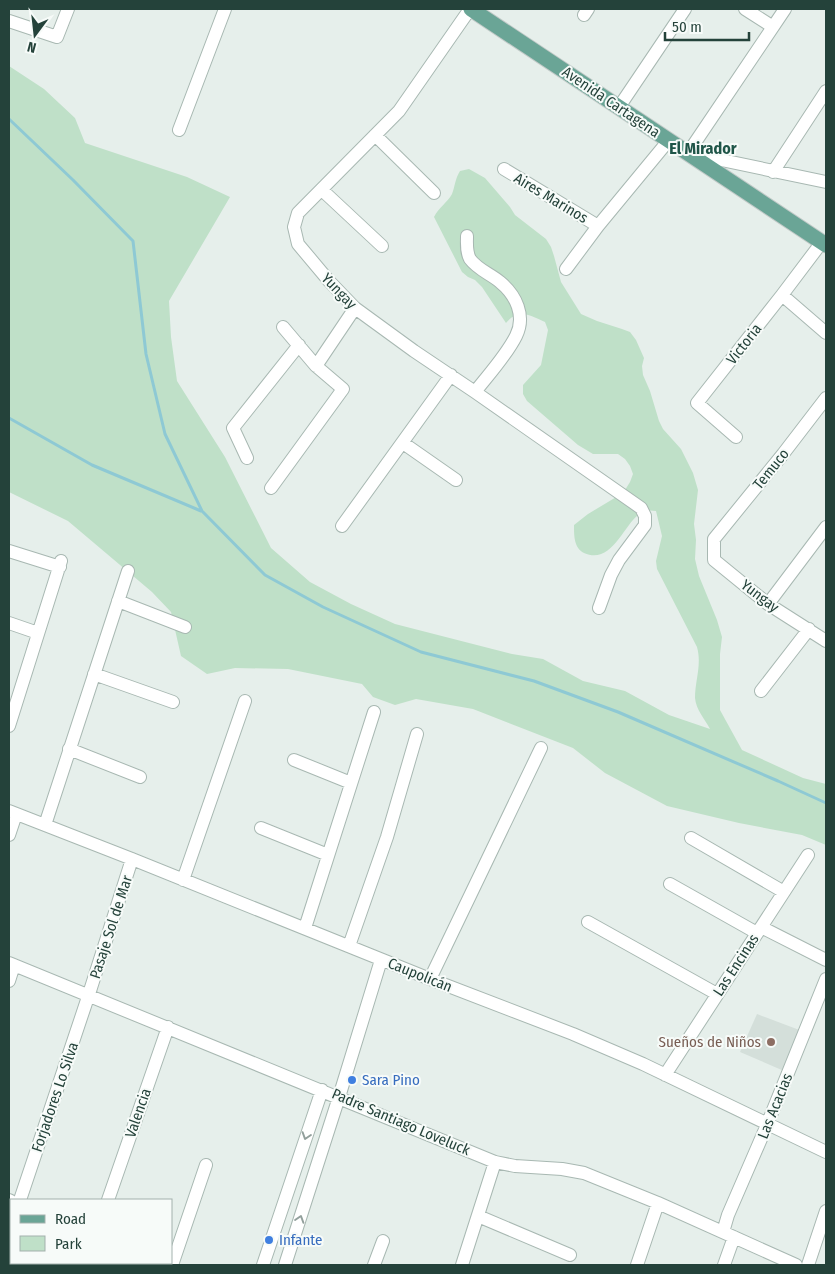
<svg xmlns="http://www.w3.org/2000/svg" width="835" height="1274" font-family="'Fira Sans Condensed',sans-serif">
<rect width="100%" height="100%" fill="#e6efeb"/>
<path fill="#d4dfda" d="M757,1014L802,1031L784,1071L740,1052Z"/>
<path fill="#bfe0c8" d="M9,66L44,89L75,118L85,143L187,177L230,197L169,301L171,337L177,381L225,457L271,548L310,582L351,604L395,624L512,654L543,659L583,681L625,691L669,715L710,729C705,719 696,710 695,698C695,680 702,665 697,647L657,569L656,561L662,536L656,511C649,510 644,510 638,515C623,527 611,565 584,553C574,548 574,536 574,525L588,514L618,496L625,490L630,482L633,474L630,466L625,459L618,454H593L578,445L527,401L523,394V385L541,365L548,330L545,322C529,315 519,308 506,323L482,287L475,280L468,277L462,272L434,217C439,207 447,203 452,194C455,186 455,179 460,171L469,169L485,178L510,207L515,215L546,239L551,247L554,256L561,282L581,314L597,321L622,329L630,332L636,340L644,358L642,366L643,375L650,391L659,421L663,429L681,449L693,473L698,490L694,524L696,540L695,559L699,576L717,620L722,637L720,654V710L742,750L803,778L826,784V845L802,835L739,823L667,806L605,773L573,748L473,709L416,699L395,705L373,697L362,684L288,669L235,668L207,674L181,656L171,612L152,592L68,521L9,492Z"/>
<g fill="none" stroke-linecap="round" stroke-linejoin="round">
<path stroke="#8ec9d4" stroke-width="3" d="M9,119L73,180L133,241L146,354L165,434L202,511L265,575L323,607L421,652L534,681L618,712L778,781L826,803
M9,418L92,465L201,511"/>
<defs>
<path id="minor" d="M470,9L399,111L298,213L294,227L298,244L329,281L355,308L414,351L475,392L641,508L645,516V525L619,560L611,575L599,608
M745,9L773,27
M785,9L688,153L826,182
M584,15L588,9
M9,21L57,37L68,9
M619,107L685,9
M179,130L225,9
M375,135L434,193
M504,169L598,226
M773,172L826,91
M322,190L382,246
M467,236C467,244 466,252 470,259C478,270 491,274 500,282C516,295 526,316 516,336C506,356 489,374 475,392
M566,269L598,226L669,140
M782,295L826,333
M283,327L316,366
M826,398L783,454L714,539V560L768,604L826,641
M736,437L697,403L782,295L822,242
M403,443L456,480
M247,458L233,428L299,345
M271,488L343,389L316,366L355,308
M342,526L451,375
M9,551L60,567
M118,601L185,627
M768,604L826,527
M9,623L38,633
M94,674L173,702
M761,691L809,629
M9,726L61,561
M69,749L140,777
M294,760L351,783
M9,811L132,859L430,979L573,1034L643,1064L826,1152
M45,825L128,571
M261,828L328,855
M9,835L16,814
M691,838L784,892
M183,880L245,701
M670,884L757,933
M588,922L717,994
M761,927L826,960
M305,928L374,712
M349,946L387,837L417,734
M9,963L495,1162L515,1166L562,1169L584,1173L658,1203L796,1265
M430,979L541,748
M9,981L14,965
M665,1075L808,855
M9,1200L11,1201
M20,1200L89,994L132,859
M108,1200L168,1027
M478,1216L570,1255
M723,1232L728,1215L767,1125L826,979
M9,1234L11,1226
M86,1265L87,1263
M172,1265L206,1165
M263,1265L322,1090
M285,1265L339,1097L381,960
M374,1265L383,1241
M462,1265L495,1162
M637,1265L658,1203
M724,1265L734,1237
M808,1265L826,1211"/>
<path id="major" d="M471,9L826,245"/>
</defs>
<use href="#minor" stroke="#a8b8b2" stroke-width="14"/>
<use href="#major" stroke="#c2cac8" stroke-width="17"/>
<use href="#minor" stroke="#fff" stroke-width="12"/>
<use href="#major" stroke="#6aa596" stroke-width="15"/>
</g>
<defs><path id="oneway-chevron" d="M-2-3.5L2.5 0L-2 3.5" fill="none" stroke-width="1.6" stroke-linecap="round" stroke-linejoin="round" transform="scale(1.25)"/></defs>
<g stroke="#92a09c">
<use href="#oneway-chevron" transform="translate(306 1136) rotate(108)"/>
<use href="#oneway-chevron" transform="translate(300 1219) rotate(-72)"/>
</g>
<circle fill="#8d6e63" stroke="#f7fbf9" stroke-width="2" cx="771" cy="1042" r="5"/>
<g fill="#3f7fe0" stroke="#f7fbf9" stroke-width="2">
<circle cx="352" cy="1080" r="5"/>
<circle cx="269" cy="1240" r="5"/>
</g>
<g text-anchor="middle" stroke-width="4" stroke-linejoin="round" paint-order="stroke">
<g font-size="15" fill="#24423a" stroke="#f7fbf9">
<text transform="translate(611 102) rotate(34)" y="5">Avenida Cartagena</text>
<text transform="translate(551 198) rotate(31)" y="5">Aires Marinos</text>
<text transform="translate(339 291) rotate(46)" y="5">Yungay</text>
<text transform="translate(744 344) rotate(-52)" y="5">Victoria</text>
<text transform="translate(771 469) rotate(-51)" y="5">Temuco</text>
<text transform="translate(760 596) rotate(37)" y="5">Yungay</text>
<text transform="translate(111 927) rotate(-72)" y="5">Pasaje Sol de Mar</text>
<text transform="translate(736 965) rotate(-57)" y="5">Las Encinas</text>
<text transform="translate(420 975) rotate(22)" y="5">Caupolicán</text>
<text transform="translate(55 1097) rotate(-71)" y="5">Forjadores Lo Silva</text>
<text transform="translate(775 1106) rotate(-68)" y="5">Las Acacias</text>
<text transform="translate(138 1113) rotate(-71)" y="5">Valencia</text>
<text transform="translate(401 1122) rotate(23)" y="5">Padre Santiago Loveluck</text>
</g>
<g font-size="15" fill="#785e54" stroke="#f7fbf9" text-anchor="end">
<text x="761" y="1047">Sueños de Niños</text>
</g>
<g font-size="15" fill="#366cbe" stroke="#f7fbf9" text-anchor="start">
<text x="362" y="1085">Sara Pino</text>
<text x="279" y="1245">Infante</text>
</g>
<g font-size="16" font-weight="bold" fill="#1f5548" stroke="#f7fbf9">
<text x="703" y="154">El Mirador</text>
</g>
</g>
<rect width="835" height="1274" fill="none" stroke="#24423a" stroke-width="20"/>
<rect x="10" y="1199" width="162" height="65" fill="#f7fbf9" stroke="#a3b1ad"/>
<rect x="20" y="1215" width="25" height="8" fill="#6aa596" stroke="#a3b1ad"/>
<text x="55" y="1224" font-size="15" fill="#24423a">Road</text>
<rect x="20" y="1236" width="25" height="15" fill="#bfe0c8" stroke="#a3b1ad"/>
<text x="55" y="1249" font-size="15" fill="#24423a">Park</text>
<g transform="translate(35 35) rotate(195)" stroke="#f7fbf9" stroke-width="4" paint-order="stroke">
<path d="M0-4L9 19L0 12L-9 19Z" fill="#24423a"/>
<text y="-8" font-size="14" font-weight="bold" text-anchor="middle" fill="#24423a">N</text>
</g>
<path d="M665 32v8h84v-8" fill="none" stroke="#24423a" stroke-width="2.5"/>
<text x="672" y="32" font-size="15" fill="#24423a" stroke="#f7fbf9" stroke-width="4" paint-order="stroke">50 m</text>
</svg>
